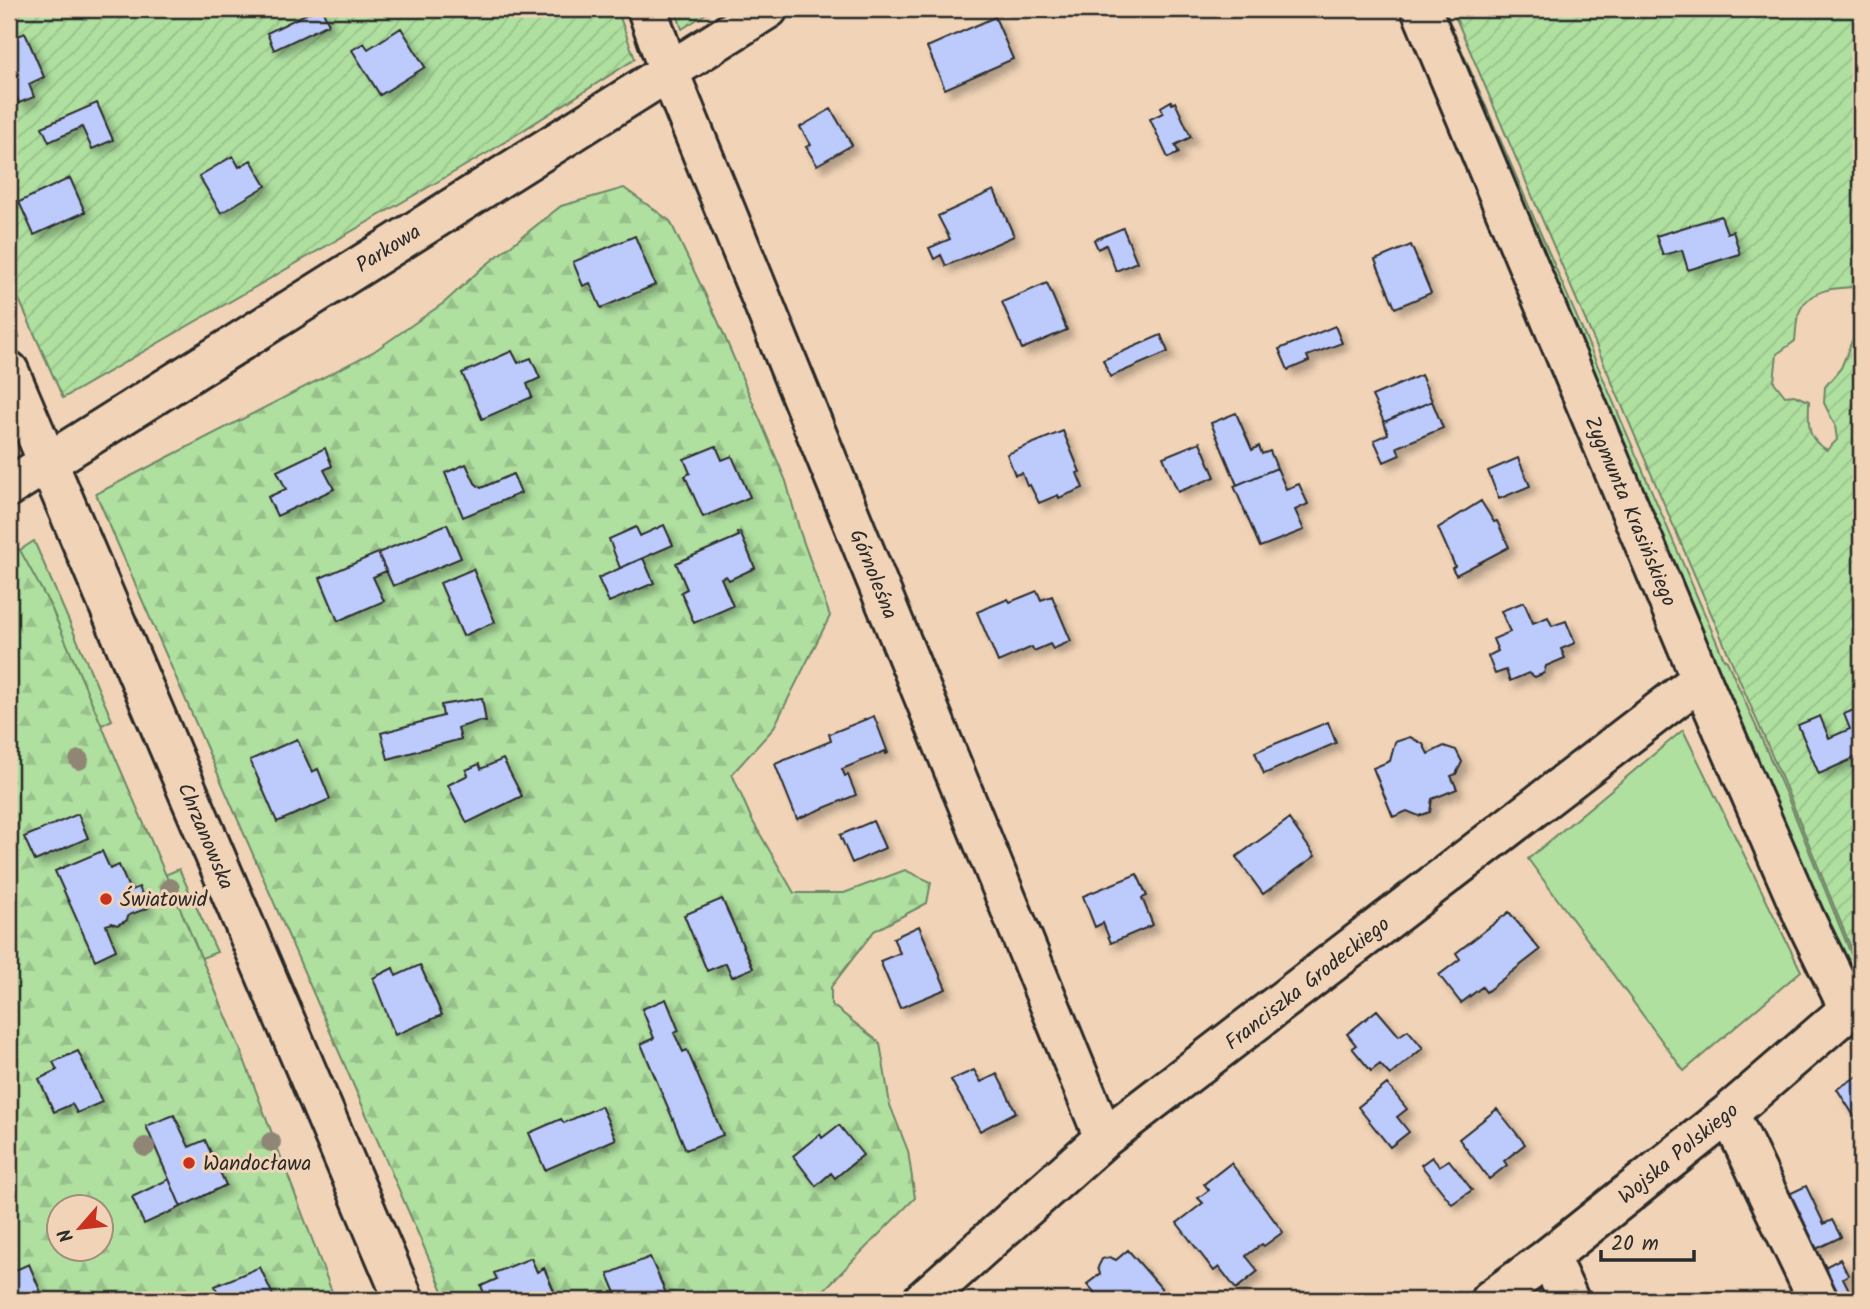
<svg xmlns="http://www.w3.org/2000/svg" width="1870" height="1309" font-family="Kalam,sans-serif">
<defs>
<pattern id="forest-firs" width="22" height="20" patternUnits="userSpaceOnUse" patternTransform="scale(1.75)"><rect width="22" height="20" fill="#afe0a0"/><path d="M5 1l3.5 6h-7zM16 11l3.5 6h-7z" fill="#97c08a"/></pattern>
<pattern id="garden-furrows" width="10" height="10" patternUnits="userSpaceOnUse" patternTransform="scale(1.75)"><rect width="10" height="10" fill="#afe0a0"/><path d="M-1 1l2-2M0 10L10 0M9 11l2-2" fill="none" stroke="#97c08a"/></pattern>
<filter id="shadow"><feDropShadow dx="6" dy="6" stdDeviation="3.5" flood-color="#0004"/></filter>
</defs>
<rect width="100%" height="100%" fill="#f1d4b7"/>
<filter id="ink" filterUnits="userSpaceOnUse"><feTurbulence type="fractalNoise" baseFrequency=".0143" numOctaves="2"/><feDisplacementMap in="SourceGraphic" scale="14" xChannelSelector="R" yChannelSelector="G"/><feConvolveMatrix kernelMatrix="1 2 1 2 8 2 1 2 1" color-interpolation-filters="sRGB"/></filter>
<g filter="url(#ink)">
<path fill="#afe0a0" stroke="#6d8666" stroke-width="2" d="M1435,9H1444L1724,659L1727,661L1789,801L1853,959L1861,961V978L1852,974L1846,967Z
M34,541L112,720L9,771V557Z
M1683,730L1801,971L1684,1071L1528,859Z
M179,869L217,952L93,1001L153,880Z"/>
<path fill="url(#forest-firs)" stroke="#6d8666" stroke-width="2" fill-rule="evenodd" d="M624,188L670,221L718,321L786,481L800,532L830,616L773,729L732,774L752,820L794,893H844L905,870L931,882L927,903L874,931L831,987V1004L880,1043L890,1105L908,1151L915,1198L814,1300H447L96,494L373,352L445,302L481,269L561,206Z
M9,545L20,550L51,607L239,1046L335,1300H9ZM60,1208H102V1250H60Z"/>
<path fill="url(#garden-furrows)" stroke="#6d8666" stroke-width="2" d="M9,9H617L635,59L489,152L63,398L9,277Z
M675,9H713L682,29Z
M1452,9H1861V287C1838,287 1808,288 1799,313C1796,321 1796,332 1795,341L1777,354L1774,382L1785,396L1794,395L1809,401C1809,424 1805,438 1827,450L1837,440L1835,425L1824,403L1825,387L1841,368L1854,336H1861V959L1855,958L1791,800Z"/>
<path fill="#bdcbfc" stroke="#2b2b2b" stroke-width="2" filter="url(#shadow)" d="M316,9H322L329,24L274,50L267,33Z
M995,17L1013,59L945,89L927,47Z
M401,28L425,67L380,95L352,50L364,43L368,49Z
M25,33L44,77L29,84L34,97L19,103L14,91L9,93V40Z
M1171,101L1172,104L1175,102L1191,137L1175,145L1179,153L1168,158L1150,119L1163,113L1161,107Z
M97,103L113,140L92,149L82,127L49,142L42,127Z
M831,109L852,145L817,165L806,147L811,145L800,127Z
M233,156L239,167L251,160L266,186L221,213L199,176Z
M70,178L85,212L34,235L19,202Z
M994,190L1014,236L946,266L941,255L934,259L929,248L950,239L938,216Z
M1721,216L1727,233L1733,231L1740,254L1688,270L1682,250L1663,255L1656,236Z
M1123,228L1137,262L1116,271L1106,245L1098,249L1094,240Z
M635,236L655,285L601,308L590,283L583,286L573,262Z
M1411,245L1431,293L1395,308L1375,260Z
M1047,283L1067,330L1022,349L1002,302Z
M1335,326L1342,343L1307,356L1309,361L1288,370L1279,349Z
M1161,335L1168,352L1110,377L1103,360Z
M512,351L518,363L531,358L540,378L527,384L532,397L482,419L462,373Z
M1421,375L1432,401L1384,422L1372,396Z
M1432,401L1443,428L1397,447L1400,455L1384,462L1374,440L1388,434L1384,422Z
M1236,413L1252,450L1259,446L1262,454L1270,451L1277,468L1237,485L1211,423Z
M1063,431L1080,472L1077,473L1083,488L1059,498L1058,495L1039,503L1030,485L1027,486L1022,473L1015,475L1007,454Z
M1200,442L1215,477L1178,492L1163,457Z
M716,446L722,460L732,456L750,497L703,517L685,476L690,473L684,459Z
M325,448L332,466L324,470L334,489L277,516L268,497L286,489L277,471Z
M1518,458L1530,486L1499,499L1488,471Z
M466,464L475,483L481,488L513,474L521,493L463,517L445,473Z
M1277,468L1286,489L1299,484L1308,504L1295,510L1304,530L1260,547L1234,486Z
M1481,501L1494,522L1497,521L1509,547L1456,575L1452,568L1455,566L1438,528Z
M447,524L461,558L393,586L378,553Z
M664,525L673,545L620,568L609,539L636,527L640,536Z
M740,532L755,568L729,580L726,576L721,578L733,606L694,623L681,592L687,589L676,563L739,536L737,533Z
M378,553L386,571L373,577L384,601L338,621L320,578Z
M643,558L654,583L609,602L598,578Z
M473,569L495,622L463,636L440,583Z
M1037,591L1041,600L1052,596L1071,641L1053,649L1050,644L1034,651L1032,647L998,662L977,612L1008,599L1010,602Z
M1524,602L1533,623L1548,617L1552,626L1566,621L1575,643L1561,649L1565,658L1546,666L1544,673L1535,677L1529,673L1510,681L1506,670L1495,674L1488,656L1498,651L1493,639L1510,632L1501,611Z
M482,698L486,722L479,721L458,728L461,739L388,759L381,733L443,716L441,705Z
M1861,707V755L1819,774L1798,725L1820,716L1829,738L1850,729L1844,714Z
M874,716L888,753L886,754L885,751L842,769L845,776L848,775L856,795L797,819L775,764L831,741L829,734Z
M1328,722L1336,743L1264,774L1255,752Z
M1410,737L1423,744L1428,754L1444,746L1456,750L1462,762L1456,774L1451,776L1457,789L1432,799L1430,812L1419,816L1407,811L1393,817L1373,768L1390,761L1395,742Z
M297,739L312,772L318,769L330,799L277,822L250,760Z
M503,759L522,796L467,823L448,785L468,775L466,770L479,764L481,769Z
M78,814L88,838L35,861L24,837Z
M1289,819L1315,856L1263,894L1236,857Z
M873,821L885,848L852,863L840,835Z
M102,851L110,869L119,865L130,891L139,887L148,908L129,915L126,921L117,925L112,923L106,925L116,950L95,960L55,871Z
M1137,874L1147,896L1142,898L1153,925L1111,943L1103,923L1095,927L1083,896Z
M722,899L753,968L732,977L726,963L707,971L684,915Z
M1509,912L1540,950L1486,992L1482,987L1461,1003L1439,975L1460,959L1456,953Z
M919,926L946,989L900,1008L880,961L900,953L893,938Z
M420,965L442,1015L395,1035L373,978L393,968L396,976Z
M666,999L679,1031L674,1033L683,1052L687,1050L723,1135L686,1150L641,1044L654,1038L642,1009Z
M1377,1010L1399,1036L1408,1030L1423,1048L1390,1075L1380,1064L1371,1071L1352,1048L1356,1045L1347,1034Z
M78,1051L102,1102L77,1113L72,1104L54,1112L39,1079L57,1070L53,1062Z
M974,1070L981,1082L997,1074L1016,1112L980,1131L951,1080Z
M1861,1074V1127L1837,1089Z
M1387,1084L1407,1109L1397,1117L1409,1132L1390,1147L1358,1107Z
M601,1106L616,1139L545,1170L529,1133L561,1119L564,1123Z
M1497,1109L1525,1144L1504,1161L1507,1165L1489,1179L1459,1139Z
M174,1115L189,1147L205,1140L226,1185L181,1207L146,1126Z
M839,1125L863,1155L835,1178L831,1173L816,1186L793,1156L820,1134L822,1138Z
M1432,1157L1439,1166L1449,1160L1472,1190L1452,1204L1421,1165Z
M1231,1163L1283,1232L1264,1246L1262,1244L1246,1256L1258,1271L1236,1289L1219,1267L1214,1271L1177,1223L1203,1203L1198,1198L1209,1190L1204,1184Z
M169,1179L181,1207L144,1224L132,1197Z
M1806,1186L1824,1224L1832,1220L1841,1237L1810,1252L1785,1196Z
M1128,1250L1162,1289L1149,1300H1101L1087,1284L1100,1274L1098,1267L1102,1259L1110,1257L1116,1260Z
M650,1257L669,1300H619L608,1274Z
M531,1258L537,1272L544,1268L558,1300H487L481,1286L497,1279L494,1273Z
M1840,1259L1848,1275L1843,1278L1854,1300H1834L1819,1270Z
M29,1264L44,1300H9V1273Z
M260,1267L275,1300H221L215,1286Z"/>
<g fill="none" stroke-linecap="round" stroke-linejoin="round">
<defs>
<path id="minor" d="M647,9L669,72L1104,1138
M1421,9L1701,679L1804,917L1849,1009
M9,371L404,1300
M9,487L768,9
M1729,1113L1818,1300
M1545,1260L1557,1274L1569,1300
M923,1300L1104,1138L1701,679
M1490,1300L1545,1260L1729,1113L1861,999"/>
</defs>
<use href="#minor" stroke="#2b2b2b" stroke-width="44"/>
<path stroke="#2b2b2b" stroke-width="4.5" stroke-dasharray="5 5" stroke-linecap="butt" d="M9,315L19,340"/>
<use href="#minor" stroke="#f1d4b7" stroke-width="38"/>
</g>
<g fill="#8f8674">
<circle cx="79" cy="760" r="10"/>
<circle cx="170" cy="888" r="10"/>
<circle cx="271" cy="1142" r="10"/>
<circle cx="145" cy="1147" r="10"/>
</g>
</g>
<g fill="#c8321e" stroke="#f1d4b7" stroke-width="2.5">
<circle cx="106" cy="899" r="7"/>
<circle cx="189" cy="1163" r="7"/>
</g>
<g text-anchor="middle" stroke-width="6" stroke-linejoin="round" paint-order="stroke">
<g font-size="21" fill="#2b2b2b" stroke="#f1d4b7">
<text transform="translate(388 248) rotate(-32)" y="7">Parkowa</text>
<text transform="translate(1631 511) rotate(67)" y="7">Zygmunta Krasińskiego</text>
<text transform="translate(874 574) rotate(68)" y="7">Górnoleśna</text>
<text transform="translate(206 836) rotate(67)" y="7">Chrzanowska</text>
<text transform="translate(1307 983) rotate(-38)" y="7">Franciszka Grodeckiego</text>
<text transform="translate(1678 1153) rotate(-39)" y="7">Wojska Polskiego</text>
</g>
<g font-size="21" fill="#2b2b2b" stroke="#f1d4b7" text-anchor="start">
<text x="120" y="906">Światowid</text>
<text x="203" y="1170">Wandocława</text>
</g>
</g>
<rect width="1870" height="1309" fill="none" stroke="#f1d4b7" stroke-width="35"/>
<rect x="18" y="18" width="1835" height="1274" fill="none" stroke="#2b2b2b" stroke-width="2.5" filter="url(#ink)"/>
<g transform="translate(80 1228) rotate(242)"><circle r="33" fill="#f1d4b7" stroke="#a2907f" stroke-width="2"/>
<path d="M0-5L12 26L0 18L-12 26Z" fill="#c8321e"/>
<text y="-10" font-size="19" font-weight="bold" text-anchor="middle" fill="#2b2b2b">N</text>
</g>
<path d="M1601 1250v10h93v-10" fill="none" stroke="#2b2b2b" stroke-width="3.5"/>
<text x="1611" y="1250" font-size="21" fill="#2b2b2b" stroke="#f1d4b7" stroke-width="5" paint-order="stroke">20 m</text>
</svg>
